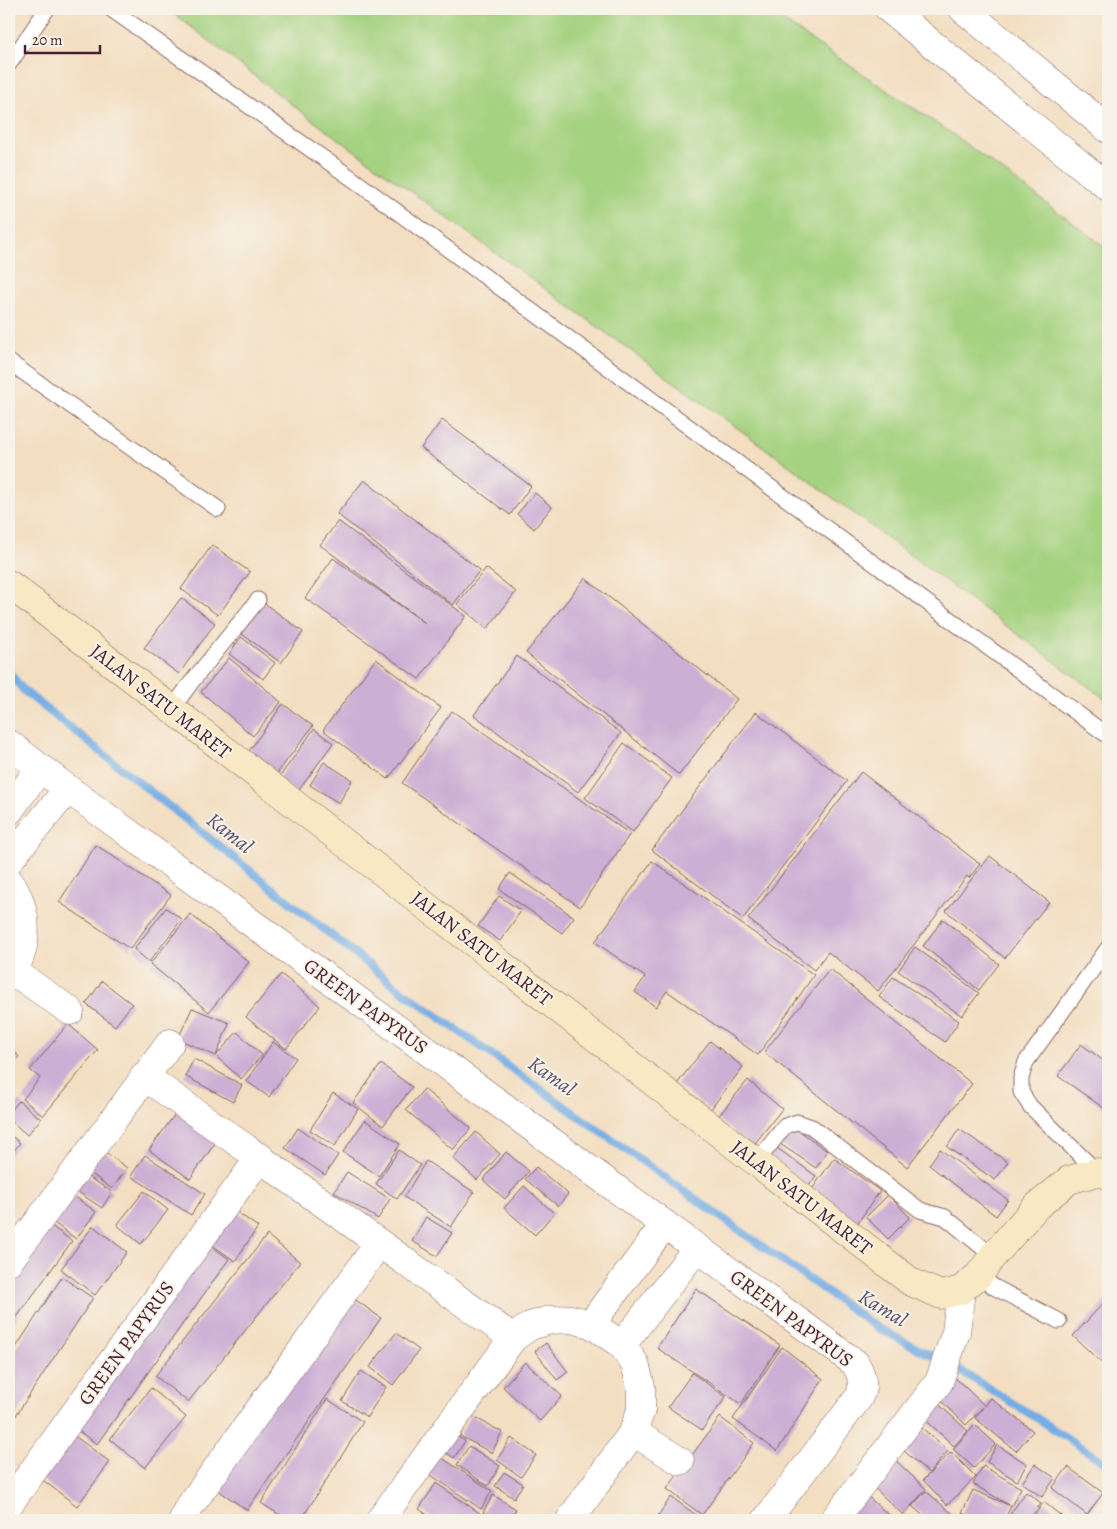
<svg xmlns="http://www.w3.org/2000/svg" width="1117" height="1529" font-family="Alegreya,serif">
<rect width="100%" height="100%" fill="#f7f3e8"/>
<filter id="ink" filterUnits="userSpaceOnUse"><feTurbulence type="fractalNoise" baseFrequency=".02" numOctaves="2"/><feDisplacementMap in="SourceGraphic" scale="10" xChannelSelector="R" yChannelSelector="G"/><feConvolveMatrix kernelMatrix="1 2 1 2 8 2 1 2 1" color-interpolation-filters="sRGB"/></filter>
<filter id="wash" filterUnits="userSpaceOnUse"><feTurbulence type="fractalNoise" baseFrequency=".0096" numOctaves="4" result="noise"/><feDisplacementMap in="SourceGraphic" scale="20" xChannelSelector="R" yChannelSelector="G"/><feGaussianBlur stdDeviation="1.12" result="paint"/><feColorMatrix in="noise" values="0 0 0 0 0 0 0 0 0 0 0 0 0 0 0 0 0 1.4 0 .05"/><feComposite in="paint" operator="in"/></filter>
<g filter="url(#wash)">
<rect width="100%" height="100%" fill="#f3dec1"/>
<path fill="#a5d280" stroke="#787856" d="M168,9H765L954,135L1108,249V701L776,456L308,117Z"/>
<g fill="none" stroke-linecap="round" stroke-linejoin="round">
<path stroke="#76ade5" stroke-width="8" d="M9,672L24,691L398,988L876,1327L940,1360
M951,1365L1040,1420L1108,1465"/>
</g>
<g id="blocks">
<path fill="#cbafd4" d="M442,420L531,486L510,515L421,448Z
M364,480L480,570L453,605L337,514Z
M535,493L552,507L534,529L517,514Z
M338,521L466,616L419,679L305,598L333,558L425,623L320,545Z
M212,545L250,572L218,615L181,589Z
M486,568L516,592L487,629L457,604Z
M585,578L737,699L679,775L526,653Z
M181,598L215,623L179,674L144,648Z
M260,600L303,632L281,663L238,631Z
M241,637L275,663L263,679L229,654Z
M517,656L621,733L578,792L474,715Z
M229,658L281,702L253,736L201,692Z
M376,659L441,708L388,779L323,730Z
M283,704L313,726L275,776L246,755Z
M452,711L630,834L580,907L402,783Z
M756,712L847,781L743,919L652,850Z
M314,729L333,743L297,793L278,779Z
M624,743L672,778L633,832L585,798Z
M324,762L352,780L339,803L310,785Z
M861,772L980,864L969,878L967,876L878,991L828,952L814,970L748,919Z
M96,845L171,895L130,949L59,902Z
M990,856L1049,902L1005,958L946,911Z
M652,861L814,975L758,1055L667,991L656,1007L635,992L645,977L595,942Z
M510,873L574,917L562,933L499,889Z
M499,896L521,911L500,941L478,926Z
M166,908L182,919L149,962L134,949Z
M190,914L249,962L209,1012L150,964Z
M943,919L999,964L979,990L923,946Z
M915,947L979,993L962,1016L898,971Z
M830,969L972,1084L907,1167L764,1052Z
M281,974L320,1006L286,1049L246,1017Z
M893,977L959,1021L945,1042L879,997Z
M102,981L132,1004L115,1026L86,1004Z
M192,1008L229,1023L216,1056L178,1039Z
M68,1024L98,1050L43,1116L23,1099L40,1078L30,1070Z
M237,1032L262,1055L241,1079L216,1056Z
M710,1041L743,1067L710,1110L677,1084Z
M273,1042L296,1058L269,1097L246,1081Z
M1081,1044L1108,1064V1111L1058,1076Z
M9,1046L19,1057L9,1066Z
M194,1059L242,1085L233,1102L185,1076Z
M381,1064L412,1087L383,1126L353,1103Z
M748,1080L782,1109L752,1147L717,1118Z
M424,1089L471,1128L453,1150L406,1110Z
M333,1093L358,1109L335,1146L310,1130Z
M19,1101L41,1119L27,1135L9,1119V1113Z
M178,1110L218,1139L190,1179L149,1150Z
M365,1120L400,1144L379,1176L343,1152Z
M793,1126L827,1151L816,1168L780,1144Z
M298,1128L338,1155L325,1175L285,1148Z
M959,1129L1008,1162L995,1180L947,1147Z
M476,1132L500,1154L477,1180L453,1158Z
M9,1134L20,1143L9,1157Z
M97,1146L127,1168L112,1189L82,1167Z
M777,1148L816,1176L805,1191L766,1163Z
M940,1149L1008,1200L996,1216L929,1165Z
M399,1150L420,1165L397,1199L376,1184Z
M506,1152L529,1171L505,1199L483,1180Z
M145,1155L205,1194L191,1215L131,1176Z
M834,1158L880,1191L854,1228L808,1195Z
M426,1161L474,1192L451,1227L404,1197Z
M536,1167L568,1194L558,1206L525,1179Z
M79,1171L112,1192L102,1208L69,1186Z
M347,1172L390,1199L378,1219L334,1192Z
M524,1186L554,1213L535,1235L504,1208Z
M66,1190L96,1212L76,1239L46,1217Z
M144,1191L168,1210L141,1244L117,1225Z
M888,1195L910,1217L888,1239L866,1217Z
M231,1208L258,1227L235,1261L208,1242Z
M426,1217L452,1233L437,1256L412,1241Z
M43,1220L72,1241L9,1328V1267Z
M93,1226L127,1252L95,1295L61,1269Z
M267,1235L300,1262L188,1402L155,1376Z
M203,1240L229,1259L97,1444L70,1425Z
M62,1277L93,1298L9,1426V1358Z
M696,1289L780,1345L741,1404L657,1348Z
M346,1293L381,1318L247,1510L212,1486Z
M1108,1298V1369L1073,1336Z
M396,1333L419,1350L393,1385L370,1367Z
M546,1343L568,1372L557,1380L535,1351Z
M782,1347L823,1379L777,1451L733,1419Z
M525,1362L562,1396L540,1421L503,1387Z
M361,1371L386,1387L367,1417L342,1401Z
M692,1373L726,1397L702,1430L668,1407Z
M951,1374L985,1406L991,1398L1033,1431L1016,1451L975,1418L983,1407L966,1425L933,1393Z
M151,1388L186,1417L145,1468L110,1439Z
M932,1398L968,1431L954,1446L918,1413Z
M327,1399L363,1422L301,1520H288L261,1503Z
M470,1415L502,1432L492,1453L460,1436Z
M720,1417L754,1443L702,1515L667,1489Z
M913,1420L948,1451L929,1473L894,1442Z
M975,1425L996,1444L974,1468L953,1449Z
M448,1431L465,1441L454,1458L437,1447Z
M72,1434L110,1462L77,1506L40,1478Z
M511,1438L536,1455L521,1477L497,1460Z
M997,1445L1027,1464L1017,1481L987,1462Z
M469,1446L500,1466L488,1486L457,1465Z
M951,1452L976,1477L947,1505L923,1480Z
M439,1456L492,1491L481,1509L428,1473Z
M892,1457L926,1489L903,1515L868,1482Z
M1035,1464L1055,1478L1042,1497L1022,1483Z
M983,1466L1021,1488L1011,1506L973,1484Z
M1068,1467L1103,1493L1087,1515L1052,1488Z
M504,1472L523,1484L514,1498L495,1486Z
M436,1483L490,1520H431L432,1518L419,1509Z
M973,1490L1011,1506L1004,1520H978L962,1513Z
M926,1491L955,1516L951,1520H928L912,1506Z
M1026,1492L1041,1503L1029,1520H1019L1010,1514Z
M865,1494L891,1517L888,1520H842Z
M493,1495L516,1509L509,1520H497L483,1512Z
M671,1497L699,1517L697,1520H655Z
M1044,1502L1066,1520H1042L1035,1514Z
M9,1515L45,1519V1520H9Z"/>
</g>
</g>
<g filter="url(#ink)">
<use href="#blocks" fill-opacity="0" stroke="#856260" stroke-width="1"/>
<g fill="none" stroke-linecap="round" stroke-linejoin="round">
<defs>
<path id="lane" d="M111,9L350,177L1108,736
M9,64L47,9
M9,362L218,509
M172,709L190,684L258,600
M757,1161L785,1126L797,1122L812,1127L920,1210L945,1217L993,1256
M1097,1172L1030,1106L1021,1092V1078L1026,1062L1108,948
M979,1275L994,1287L1059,1321"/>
<path id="street" d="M889,9L1108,187
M963,9L1108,129
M9,744L68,789L855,1363C862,1374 865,1385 859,1397L766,1520
M9,811L40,768
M9,860L68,789
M9,881C30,911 30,948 9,977
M13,971L70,1011
M144,1076L513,1338
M9,1261L170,1043
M591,1324L665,1224
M622,1345L697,1248
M633,1432L680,1461
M9,1504L260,1157
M183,1520L187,1510L379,1243
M380,1520L513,1338L530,1326L550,1320L571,1319L591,1324L622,1345L635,1364L641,1387V1410L633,1432L570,1520
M834,1520L939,1382L956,1332L961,1290"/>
<path id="secondary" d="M9,584L172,709L911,1282L941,1295L961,1290L979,1275L993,1256L1036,1207L1069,1180L1097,1172L1108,1175"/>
</defs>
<use href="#lane" stroke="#856260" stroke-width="17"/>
<use href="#street" stroke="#856260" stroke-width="29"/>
<use href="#secondary" stroke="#856260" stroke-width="29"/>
<use href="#lane" stroke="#fff" stroke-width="15"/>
<use href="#street" stroke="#fff" stroke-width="28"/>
<use href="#secondary" stroke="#f8e8c3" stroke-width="28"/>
</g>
</g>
<g text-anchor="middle" stroke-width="4" stroke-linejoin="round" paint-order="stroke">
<g font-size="20" fill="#4a1f2b" stroke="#f7f3e8">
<text transform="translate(161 701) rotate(38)" y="7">JALAN SATU MARET</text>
<text transform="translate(482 948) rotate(38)" y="7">JALAN SATU MARET</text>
<text transform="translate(366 1006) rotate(36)" y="7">GREEN PAPYRUS</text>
<text transform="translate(802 1197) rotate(38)" y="7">JALAN SATU MARET</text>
<text transform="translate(792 1318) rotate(37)" y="7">GREEN PAPYRUS</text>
<text transform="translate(126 1343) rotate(-54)" y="7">GREEN PAPYRUS</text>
</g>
<g font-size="21" font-style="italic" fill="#59516c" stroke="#f7f3e8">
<text transform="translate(230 833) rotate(38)" y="7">Kamal</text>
<text transform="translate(552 1076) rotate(35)" y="7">Kamal</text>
<text transform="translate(883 1308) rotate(31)" y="7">Kamal</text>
</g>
</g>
<rect width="1117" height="1529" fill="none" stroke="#f7f3e8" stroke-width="30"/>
<path d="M25 45v8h75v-8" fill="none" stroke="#4a1f2b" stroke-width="2.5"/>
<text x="32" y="45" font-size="15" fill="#4a1f2b" stroke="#f7f3e8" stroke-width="4" paint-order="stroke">20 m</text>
</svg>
